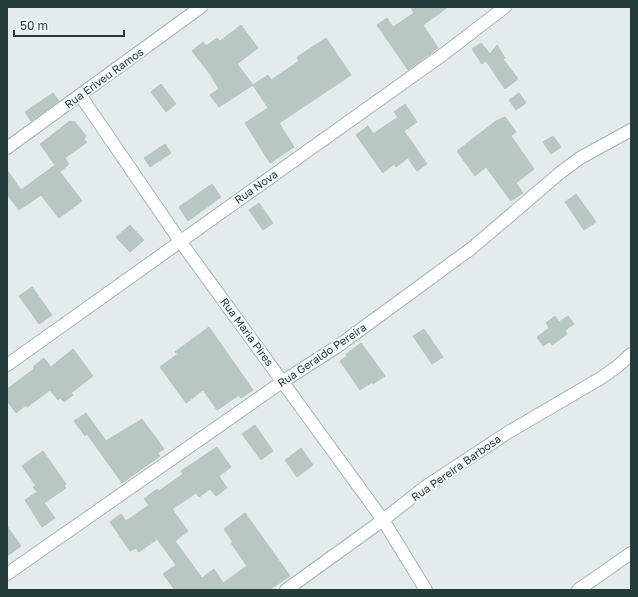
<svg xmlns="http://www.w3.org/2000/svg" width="638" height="597" font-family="'Golos Text',sans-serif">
<rect width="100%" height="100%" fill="#e3ecea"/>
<path fill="#b9c7c3" stroke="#b6c5c2" d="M411,7H448L423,25L438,48L408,70L377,25L387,18L393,27L414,13Z
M241,25L258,48L237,64L253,85L219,107L210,95L219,89L210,74L192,51L203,42L206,46L217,38L220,41Z
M326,38L351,75L279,123L294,147L270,163L245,123L268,108L253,85L268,75L271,80L292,66L299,61L297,57Z
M481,43L490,54L497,45L505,58L503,59L518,79L505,89L486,61L482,64L472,49Z
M161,84L176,104L166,112L151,92Z
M53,93L59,101L31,121L25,112Z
M519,93L526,103L516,110L509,100Z
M405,104L417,122L404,131L427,164L417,171L408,158L396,167L394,164L383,173L356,135L368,126L373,134L398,117L394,112Z
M505,117L516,132L511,136L534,169L516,183L523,193L511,201L486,167L475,176L457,151L496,121Z
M70,121L75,122L86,136L84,139L87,142L65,158L69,164L60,172L82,201L59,218L41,195L19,210L7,194V170L21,190L55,165L40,144Z
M553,136L561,147L551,154L543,142Z
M165,144L171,153L150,167L144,158Z
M212,184L221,197L188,221L179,207Z
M576,194L596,222L584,230L565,202Z
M259,203L273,223L263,230L249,210Z
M130,225L144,240L130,252L116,237Z
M32,287L52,315L39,324L19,296Z
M555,316L559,322L568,316L574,324L565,330L567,334L552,345L549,342L543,346L537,337L549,328L546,323Z
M209,327L253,390L241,398L239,395L217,410L203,390L186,403L160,367L178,354L175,352Z
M424,329L443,357L432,364L413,336Z
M361,343L385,376L373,384L372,382L360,390L340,361L347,356L346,354Z
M73,349L93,376L71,393L73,395L64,402L60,398L58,400L50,390L27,407L26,405L16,413L7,401V389L34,369L33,367L44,358L51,367Z
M86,413L106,441L142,419L164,449L158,453L160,456L122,483L87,434L85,436L74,421Z
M255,425L273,451L261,460L242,434Z
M217,447L231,467L219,476L227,488L216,496L210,489L199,497L196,493L172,509L188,531L175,541L202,578L214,569L223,583L247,566L231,543L233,542L224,529L245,513L290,576L269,590H175L163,574L176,565L157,539L139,552L136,548L130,551L110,522L121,514L126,521L149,505L144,499L157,489L159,491L183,474L181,471Z
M301,448L313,465L297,477L285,460Z
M43,451L66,484L64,486L66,488L44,503L55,518L42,527L25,500L37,492L33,487L36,486L22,466Z
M7,526L21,546L7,556Z"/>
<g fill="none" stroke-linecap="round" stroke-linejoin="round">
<defs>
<path id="minor" d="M80,95L180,241L383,520L426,590
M7,148L201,7
M7,365L445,53L505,7
M7,574L282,382L338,346L472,248L561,172L580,158L631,130
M286,590L383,520L425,487L507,433L601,378L618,366L631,354
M578,590L631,553"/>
</defs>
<use href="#minor" stroke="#a6b4b2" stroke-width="14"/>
<use href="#minor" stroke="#fff" stroke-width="12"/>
</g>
<g text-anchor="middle" stroke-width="4" stroke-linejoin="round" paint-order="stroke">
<g font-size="11" fill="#243c3a" stroke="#f4f9f7">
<text transform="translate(104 78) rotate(-36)" y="4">Rua Eriveu Ramos</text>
<text transform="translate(256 187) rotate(-35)" y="4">Rua Nova</text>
<text transform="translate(247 332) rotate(54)" y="4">Rua Maria Pires</text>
<text transform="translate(322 355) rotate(-34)" y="4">Rua Geraldo Pereira</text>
<text transform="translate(456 468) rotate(-35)" y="4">Rua Pereira Barbosa</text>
</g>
</g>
<rect width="638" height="597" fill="none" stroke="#243c3a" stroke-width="16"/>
<path d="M14 30v6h110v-6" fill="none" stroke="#243c3a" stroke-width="2"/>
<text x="20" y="30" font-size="12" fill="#243c3a" stroke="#f4f9f7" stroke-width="3" paint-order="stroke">50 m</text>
</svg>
